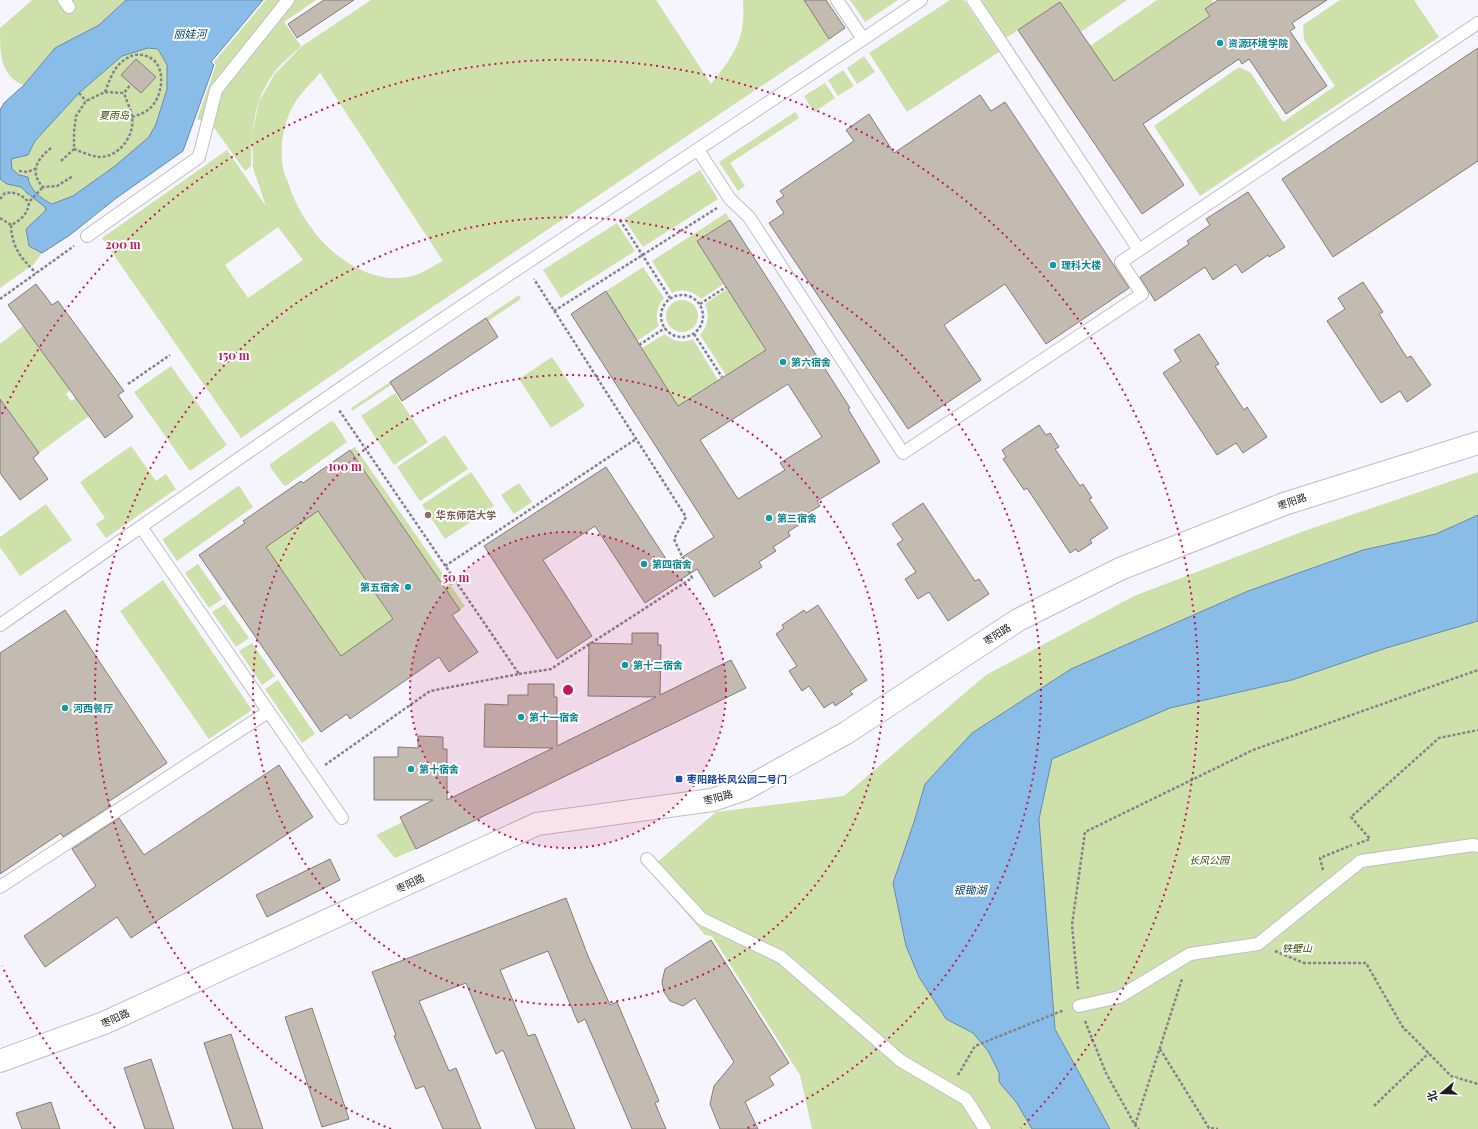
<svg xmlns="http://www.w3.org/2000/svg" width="1478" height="1129" font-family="'Playfair Display','Noto Sans SC',serif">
<rect width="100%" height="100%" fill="#f6f4fd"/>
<path fill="#cfe1ab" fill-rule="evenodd" d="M32,0H126L99,25L55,48L24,85C0,77 0,52 0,28Z
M266,0H280L232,77L295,0H316L284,22L301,46C292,55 280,64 273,74C253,102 251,134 251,166L245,171L212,125L197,119L216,65L214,62Z
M371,0H656L711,84C726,65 741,47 743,22C744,15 743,7 743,0H807L805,2L830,40L367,351L241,438L102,238L227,150L266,206L253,168L252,135L259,102L274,75L302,46ZM320,73L443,261C434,265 425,272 416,275C409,278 396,278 389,278C341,272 303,228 289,185C287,180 284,174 283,168C280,152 282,132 288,117C294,99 308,87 320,73ZM278,227L303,260L248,298L225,265Z
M850,0H898L865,22Z
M950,0H964L999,52L907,112L869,53Z
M981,0H1127L1081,32L1060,2L1006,38Z
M1157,0H1212L1214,3L1205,9L1210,16L1125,73L1133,85L1121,92L1090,46Z
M1340,0H1414L1439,37L1200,196L1154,126L1239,67L1251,73L1283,122L1335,86L1304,40L1303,25Z
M148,48L158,49L167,65V89L156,124L149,138L115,166L73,196L52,204C41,199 29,189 28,177L19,175L12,169L11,159L28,154L35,141L79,93L122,56Z
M864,56L875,72L857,84L847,68Z
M843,70L854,86L838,96L828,80Z
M825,83L835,98L814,112L804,96Z
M795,112L799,118L730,163L745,186L738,191L719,162Z
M700,170L718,199L643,247L624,219Z
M0,179L7,184L22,187L27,193L46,207V210L26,229L29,246L42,253L34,264L0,288Z
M726,213L730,220L697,241L724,284L701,299C693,291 683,288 672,293L652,261Z
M617,223L635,251L561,298L543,270Z
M643,267L664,298C657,306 655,317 659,326L637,341L606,291Z
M727,289L766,350L726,375L700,335C708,326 710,315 705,304Z
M519,295L521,299L488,321L485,318Z
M666 316a16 16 0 1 1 32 0a16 16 0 1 1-32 0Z
M23,326L70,390L66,394L71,401L76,398L89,416L39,453L0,399V344Z
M665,334C672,341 683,344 693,339L718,380L678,406L642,348Z
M552,357L585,406L551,428L519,379Z
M171,366L227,445L190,471L134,392Z
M390,382L391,385L352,411L351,408Z
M395,393L428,442L394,465L361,416Z
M331,421L334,422L347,442L287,485L285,486L283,484L270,467V464Z
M445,435L468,469L420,501L397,467Z
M131,446L156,481L166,474L176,489L106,538L96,524L105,518L80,482Z
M355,447L465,606L460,610L350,450Z
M471,472L494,506L445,539L422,505Z
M1478,472V1129H812L800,1075L712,936L705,935L649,869L716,812L844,796L986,675L1134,596L1304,531Z
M519,483L532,502L514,514L501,495Z
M238,486L240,487L253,507L177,561L164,542L163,539Z
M46,504L72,540L20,576L0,547V537Z
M318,511L404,636L371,635L362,641L374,657L352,672L266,547Z
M198,564L222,599L209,608L185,573Z
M163,580L252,710L209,739L120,611Z
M225,604L249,638L236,647L212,612Z
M252,643L275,676L262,685L239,651Z
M278,680L315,734L302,743L265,689Z
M403,822L416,849L395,858L376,835Z"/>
<path fill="#89bce6" stroke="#688baa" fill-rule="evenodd" d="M126,0H263L211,62L214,65L183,151L115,199L70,235L42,253L29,246L26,229L46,210L45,207L27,193L21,187L7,184L0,179V110L4,103L24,85L55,48L99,25ZM148,48L158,49L167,65V89L156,124L149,137L115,166L73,196L52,204C41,199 29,189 28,177L19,175L12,169L11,159L28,155L35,141L79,93L122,56Z
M1478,515V621L1383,649L1292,680L1170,708L1052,759L1039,819L1055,1029L1110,1129H1032L1016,1102L999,1082V1073L988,1051L973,1033L946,1019L919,977L906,946L893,883L914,822L925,784L972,733L1071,669L1248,591L1363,550L1436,534Z"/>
<path fill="#c3bbb2" stroke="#847d74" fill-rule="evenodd" d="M324,0H354L297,38L288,24Z
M804,0H826L845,28L829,39Z
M1218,0H1327L1292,23L1295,28L1290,31L1327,86L1286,114L1249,59L1242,64L1239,59L1143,124L1184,185L1142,214L1018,30L1060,2L1114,81L1210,16L1205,9Z
M1478,48V161L1333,257L1282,179Z
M136,59L156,77L141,93L121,75Z
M980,95L991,111L1005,102L1129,288L1046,344L1005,284L944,325L981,380L908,429L769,223L784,213L776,201L784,196L780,191L854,141L846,130L869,114L894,153Z
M1248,192L1285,247L1269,257L1268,255L1242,273L1236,264L1213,280L1205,267L1155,301L1140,277L1189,244L1187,241L1210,225L1206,219Z
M730,220L850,408L848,409L880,462L817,501L820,506L803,516L806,520L788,532L790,536L773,547L776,551L759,562L762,567L714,597L697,569L645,603L595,526L543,560L592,636L557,659L484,546L606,467L670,565L714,537L571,314L606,291L678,406L766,350L697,241ZM788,384L822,437L780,463L785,470L738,499L700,440Z
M1363,282L1383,312L1379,314L1407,358L1411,356L1431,385L1407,402L1400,391L1381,403L1327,321L1345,309L1338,298Z
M36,284L52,305L58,301L124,391L118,395L133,417L105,438L8,305Z
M486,318L498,337L402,401L390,382Z
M1199,334L1219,364L1215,366L1244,410L1247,407L1267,437L1243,453L1236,443L1217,455L1163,373L1181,361L1174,350Z
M0,399L39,453L33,458L48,479L20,500L0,473Z
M1039,425L1046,435L1050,433L1059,447L1055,449L1080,486L1083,484L1092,498L1089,499L1108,528L1090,540L1092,543L1078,552L1076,549L1070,553L1027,488L1024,490L1003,459L1006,457L1002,450Z
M350,450L460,610L452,615L478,652L449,672L439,657L350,719L347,714L321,732L199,555L245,523L243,521L301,481L303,483ZM318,511L393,619L341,656L266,547Z
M923,503L975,581L979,579L989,594L948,621L929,592L918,599L905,579L916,572L897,544L903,540L892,524Z
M818,605L867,680L850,691L853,694L835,706L833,702L824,708L809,686L802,691L789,671L797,666L776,634L784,628L782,625L804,610L806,613Z
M65,610L167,763L108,802L111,806L63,837L61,833L0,874V653Z
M632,633H658V645H661L660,695L731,660L746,688L416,849L400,817L433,800H374V757H398V747L418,748V736L443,737V749H447V800L553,748L484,747L485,704L508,705V695H528V684H554V697H557V746L656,697L588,696L589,643L632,644Z
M279,765L313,817L131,938L117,917L45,967L24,936L96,886L72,849L119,818L144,855Z
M330,859L340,880L267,917L256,895Z
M566,898L588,956L610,1005L617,1002L659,1101L655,1103L666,1129H632L585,1019L578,1023L548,951L500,970L528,1036L535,1034L575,1129H536L503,1050L496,1054L466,983L419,1001L449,1071L456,1068L481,1129H443L424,1086L416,1089L394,1036L396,1035L372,972Z
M711,940L789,1063L769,1077L774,1085L745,1102L758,1129H720L710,1104L714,1086L734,1062L695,998L683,1006L670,1001L664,992L662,982L665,969Z
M312,1008L349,1119L322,1127L285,1017Z
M231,1034L263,1129H233L204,1043Z
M151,1059L174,1129H145L124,1068Z
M51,1102L60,1129H22L16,1113Z"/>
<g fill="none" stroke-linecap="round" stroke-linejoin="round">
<defs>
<path id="service" d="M64,0L69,7
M837,0L863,39
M698,150L730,199L749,217L903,453L1142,294L1121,262L1139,250L973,0
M87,236L199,157L216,90L288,0
M1139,250L1478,23
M141,527L342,818
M0,625C174,504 348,381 525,264C657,176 790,89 921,0
M647,859L702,919L781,957L901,1061L966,1099L985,1129
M0,887L268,712
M1079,1006L1119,997L1190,954L1258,944L1361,861L1473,845L1478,846"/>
<path id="tertiary" d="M0,1061L104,1023L537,824L712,800L745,789L846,733L1018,620L1120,569L1284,504L1478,443"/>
</defs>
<use href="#service" stroke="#bfbec8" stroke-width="14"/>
<use href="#tertiary" stroke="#bfbec8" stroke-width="24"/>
<path stroke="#85838a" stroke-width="2.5" stroke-dasharray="3 2" stroke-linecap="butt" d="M105,92C111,76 116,61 134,55C139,54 147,55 152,59C167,69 162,99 149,109C145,113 138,115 132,117
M79,93L86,101
M51,148C37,159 29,172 43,187L57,186L73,176
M74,149C82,152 92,157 101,157C120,156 135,135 132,117C131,109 126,100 124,93
M61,161L74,149V132L76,116L86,101L105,92L124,93L131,84
M19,171L27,172L35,169
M0,199L5,193C16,192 20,194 29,202
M0,218L11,225C21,220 28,214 29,202L43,187
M620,220L670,298
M11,225C12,248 21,258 36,273
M661 316a21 21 0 1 1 42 0a21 21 0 1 1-42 0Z
M0,299L74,246
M700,304L726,287
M554,311L717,208
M694,334L722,377
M639,345L665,328
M128,384L170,355
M445,566L636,439
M519,674L551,669L692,578L674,539L686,517L534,279
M325,765L430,691L519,674L339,410
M1357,844L1370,839L1351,817L1439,738L1478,730
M1323,870L1320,858L1352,845
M1275,951L1304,963
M1303,963H1366L1405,1031
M1078,989L1072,925L1085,832L1253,750L1478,670
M1085,1021L1106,1073L1135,1125L1139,1129
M1405,1029L1451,1076L1478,1084
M1160,1049L1209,1128L1218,1129
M958,1075L975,1046L1064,1010
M1374,1106L1429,1053
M1135,1125L1182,979"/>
<use href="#service" stroke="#fff" stroke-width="12"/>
<use href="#tertiary" stroke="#fff" stroke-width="22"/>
</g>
<circle cx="568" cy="690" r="158" fill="#c2185b" fill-opacity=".12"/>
<g fill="none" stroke="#c2185b" stroke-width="2" stroke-dasharray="2 4">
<circle cx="568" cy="690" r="158"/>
<circle cx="568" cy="690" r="315"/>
<path d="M391 1129A473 473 0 1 1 745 1129"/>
<path d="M115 1128A630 630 0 0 1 2 966M2 414A630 630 0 1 1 1021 1128"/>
</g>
<g fill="#0f9aa8" stroke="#fff" stroke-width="1.5">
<circle cx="1220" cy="43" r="4"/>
<circle cx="1053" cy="265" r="4"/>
<circle cx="783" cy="362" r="4"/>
<circle cx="769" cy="518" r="4"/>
<circle cx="644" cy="564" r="4"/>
<circle cx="408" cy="587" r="4"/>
<circle cx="625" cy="665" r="4"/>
<circle cx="65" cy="708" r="4"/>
<circle cx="521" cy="717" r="4"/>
<circle cx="411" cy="769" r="4"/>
</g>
<circle fill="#8d6e63" stroke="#fff" stroke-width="1.5" cx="428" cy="515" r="4"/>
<rect fill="#1a4fb4" stroke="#fff" stroke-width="1.5" x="675" y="775" width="8" height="8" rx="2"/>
<g text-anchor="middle" stroke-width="4" stroke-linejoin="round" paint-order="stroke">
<g font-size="10" font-weight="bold" fill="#0d838f" stroke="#fff" text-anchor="start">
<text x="1228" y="47">资源环境学院</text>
<text x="1061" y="269">理科大楼</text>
<text x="791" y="366">第六宿舍</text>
<text x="777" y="522">第三宿舍</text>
<text x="652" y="568">第四宿舍</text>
<text x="400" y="591" text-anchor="end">第五宿舍</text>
<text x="633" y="669">第十二宿舍</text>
<text x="73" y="712">河西餐厅</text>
<text x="529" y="721">第十一宿舍</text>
<text x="419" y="773">第十宿舍</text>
</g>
<g font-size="10" font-style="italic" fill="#3d4d0b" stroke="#fff">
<text x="114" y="119">夏雨岛</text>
<text x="1209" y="864">长风公园</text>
<text x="1297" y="952">铁壁山</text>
</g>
<g font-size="10" fill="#1b1a1e" stroke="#fff">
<text transform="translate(1292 501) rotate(-19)" y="4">枣阳路</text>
<text transform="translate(997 634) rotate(-33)" y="4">枣阳路</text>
<text transform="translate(718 797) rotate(-15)" y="4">枣阳路</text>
<text transform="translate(410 883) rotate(-25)" y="4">枣阳路</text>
<text transform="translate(115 1018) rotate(-24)" y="4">枣阳路</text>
</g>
<g font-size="10" font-weight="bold" fill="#785e54" stroke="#fff" text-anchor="start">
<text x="436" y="519">华东师范大学</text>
</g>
<g font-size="10" font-weight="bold" fill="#164399" stroke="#fff" text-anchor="start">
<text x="687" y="783">枣阳路长风公园二号门</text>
</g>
<g font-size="11" font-style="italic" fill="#004067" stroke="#fff">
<text x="190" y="38">丽娃河</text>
<text x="970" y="894">银锄湖</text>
</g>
</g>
<circle cx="568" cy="690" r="6" fill="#c2185b" stroke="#fff" stroke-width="2"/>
<g font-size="12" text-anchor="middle" font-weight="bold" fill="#c2185b" stroke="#fff" stroke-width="4" stroke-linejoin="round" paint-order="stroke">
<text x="123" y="249">200 m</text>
<text x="234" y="360">150 m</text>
<text x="345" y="471">100 m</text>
<text x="456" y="582">50 m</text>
</g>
<g transform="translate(1442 1093) rotate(251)" stroke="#ffffff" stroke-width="3" paint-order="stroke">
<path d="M0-3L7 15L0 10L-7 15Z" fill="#1b1a1e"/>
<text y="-6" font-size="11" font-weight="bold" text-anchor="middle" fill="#1b1a1e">北</text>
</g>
</svg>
